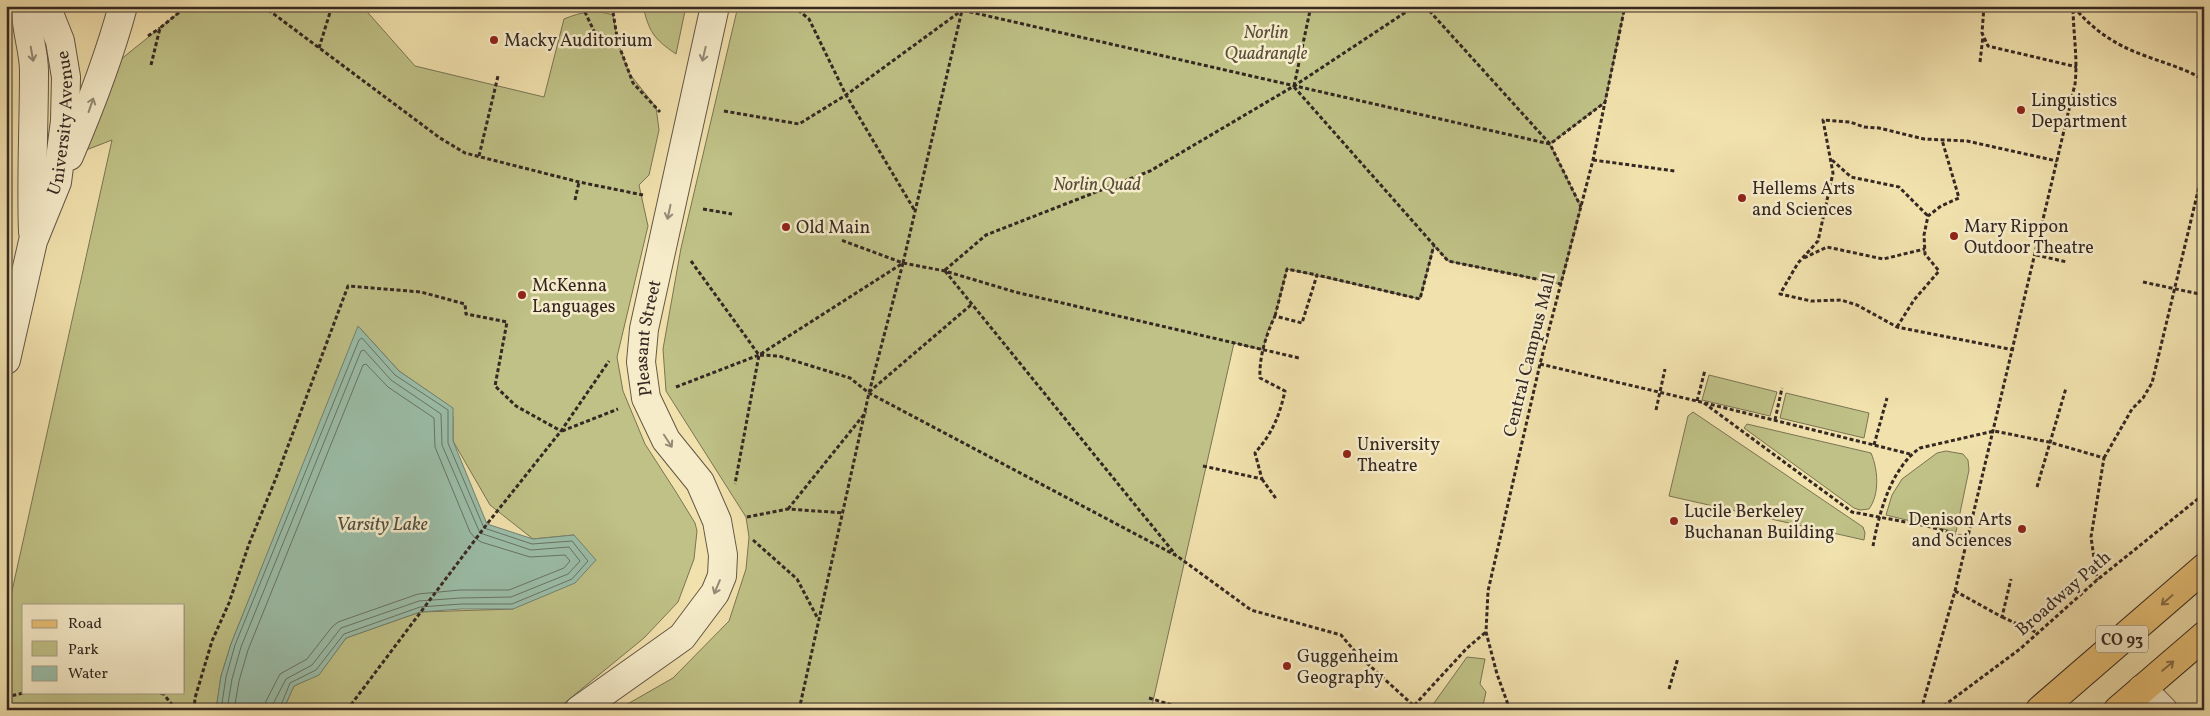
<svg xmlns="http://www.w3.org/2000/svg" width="2210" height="716" font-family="Vollkorn,serif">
<rect width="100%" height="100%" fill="#f1e1ad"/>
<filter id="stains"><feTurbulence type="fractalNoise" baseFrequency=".004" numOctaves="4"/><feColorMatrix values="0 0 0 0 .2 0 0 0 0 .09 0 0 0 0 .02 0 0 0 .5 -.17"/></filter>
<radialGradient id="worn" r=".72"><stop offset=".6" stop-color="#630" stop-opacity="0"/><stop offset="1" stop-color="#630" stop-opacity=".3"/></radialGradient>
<path fill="#bfc186" stroke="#7a7454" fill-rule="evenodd" d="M187,6H362L415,66L544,97L564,19C581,12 595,9 613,15L618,43L629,73L656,107L659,130L649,175L639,185L648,226L617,357L623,391L645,444L676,492L695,523L697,531L694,559L678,602L644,638L556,710H283L294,686L319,674L346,638L420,612L513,609L574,535L533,539L490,505L453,441V417L448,405L399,371L359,327L231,644L221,676L216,710H6V618L112,140L86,150L120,60ZM24,605H184V692H24Z
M643,6H686L676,54C654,39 649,32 643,6Z
M738,6H1625L1605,102L1550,144L1581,207L1561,284L1448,261L1434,246L1420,299L1287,269L1275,316L1268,330L1263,350L1234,343L1151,710H617L673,678L729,621L746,569L749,537L746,517L666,391L663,349L681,248Z
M1709,375L1777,392L1770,416L1702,400Z
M1786,393L1869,413L1864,438L1780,418Z
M1693,412L1863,527L1865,533L1864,540L1669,496L1688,416Z
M1747,424L1871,453C1878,469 1880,494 1869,509L1860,510L1854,508L1744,428Z
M1946,451L1963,454L1968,460L1969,470L1956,532L1886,515L1892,495L1902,479L1937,453Z
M1467,657L1485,659L1480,684L1486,692L1482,710H1429Z"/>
<path fill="#9bbea9" stroke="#728273" d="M358,326L399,371L453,408V441L487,524L533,539L574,535L596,560L575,583L513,609H461L420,612L346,638L319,675L294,686L283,710H216L221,676L231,644Z"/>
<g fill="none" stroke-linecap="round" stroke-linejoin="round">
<path stroke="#687366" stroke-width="1" d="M221,710L226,677L235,645L359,340L362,338L395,375L448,410V443L484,528L532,544L572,541L588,561L572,579L512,604H461L420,607L344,634L316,670L290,683L279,710
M227,710L232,679L241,647L361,351L364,350L391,380L441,414L442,445L480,533L531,550L569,547L580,561L568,574L511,597L460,598L419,601L341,628L312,665L286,679L273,704L272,710
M234,710L239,681L248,650L363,365L366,364L388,387L434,418L435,447L470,532L475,538L481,542L530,557L565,555L570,561L564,568L509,590H460L418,594L338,622L332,627L307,659L280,674L266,701L265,710"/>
<defs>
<g id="minor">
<path d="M26,6C25,28 34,49 34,71C34,125 31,178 33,232"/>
<path d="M69,156C90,107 109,58 123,6"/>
<path id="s1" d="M6,360L33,241L57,182L65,121L66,77L60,41L50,16L42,6"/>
<path d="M2142,689L2163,710"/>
<path id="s2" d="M579,710L682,637L715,593L722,576L723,555L717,521L700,482L666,440L646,398L641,362L644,329L715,6"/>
</g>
<path id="major" d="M2040,710L2204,568
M2118,710L2204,636"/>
</defs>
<use href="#minor" stroke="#645646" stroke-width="30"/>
<use href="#major" stroke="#352823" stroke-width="30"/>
<path stroke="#352823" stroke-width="3" stroke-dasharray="4 2.5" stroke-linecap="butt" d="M263,6L440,138L465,153L579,182L643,195
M582,6L594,31L617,43
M612,6L618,43L633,83L660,112
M793,6L809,19L846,95L915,211
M944,6L1550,144L1604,103
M1425,6L1550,144L1581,207
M1984,6L1982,33L1988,46L2077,67
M2074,7C2092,29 2115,45 2143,55C2164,63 2184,68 2204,80
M148,36L160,28
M319,48L332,6
M1980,62L1983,36
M151,65L160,28L187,6
M1294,86L1311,6
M1294,87L1448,261L1561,284
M724,111L799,124L846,95L961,11
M479,156L498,76
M1593,160L1675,171
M1832,160L1851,177L1899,187L1928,216
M575,200L579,182
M703,209L732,214
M2036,255L2067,262
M1804,258L1827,247L1883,259L1925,249
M691,261L759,355L735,484
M903,263L963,6
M945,270L986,235L1150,171L1294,86L1415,6
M945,271L1175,554
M2143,282L2204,295
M1275,316L1287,269L1317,275
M1897,327L1914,300L1939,271L1925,254L1924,235L1928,216L1941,206L1959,198L1942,140
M2014,350L1897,327L1857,305L1841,300L1811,301L1780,294L1798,263L1818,241L1833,173L1823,120L1850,122L1864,127L1879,128L1924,139L1967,141L2057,161
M760,355L779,356L850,378L869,393L1177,556L1251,610L1341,635L1358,655L1414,706
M1540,364L1701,402L1910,454
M676,387L759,355L903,263L945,271L1015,292L1299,358
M869,392L972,304
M1697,401L1705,370
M1704,403L1852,512L1927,526L1968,538
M1656,410L1665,369
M1775,420L1782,388
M562,431L618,409
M1874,445L1887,398
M2104,458L2132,409L2143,398L2152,383L2204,166
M1203,466L1262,479L1255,453C1273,432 1279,417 1285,391L1260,378C1259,357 1266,335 1275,316L1302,323L1317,275L1420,299L1434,245
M1262,479L1277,500
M2037,487L2066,388
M788,509L866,412
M747,517L788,509L844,513
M753,540L797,579L818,619
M1873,546C1879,513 1891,468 1920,448L1994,431L2049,442L2104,458L2091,537L2097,580
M1955,591L2002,617L2011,579
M2002,617L2038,633
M1669,689L1678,658
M154,692L164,694
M162,692L176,710
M6,697L28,692
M1149,698L1188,710
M194,710L195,698L212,641L229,603L249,544L276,478L348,286L421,292L465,304L466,314L507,322L495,386L516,406L561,431
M347,710L487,524L561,431L609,361
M799,710L869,393L903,263L841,240
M1410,710L1467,648L1486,632
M1510,710L1497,674L1486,632L1488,591L1540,364L1593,160L1625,6
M1921,710L1955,591L2075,84C2078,58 2073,32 2073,6
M1938,710L2020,649L2097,580L2204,494"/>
<use href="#minor" stroke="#f6ecca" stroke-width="28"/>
<use href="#major" stroke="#e8c076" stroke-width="28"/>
</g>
<defs><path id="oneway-shaft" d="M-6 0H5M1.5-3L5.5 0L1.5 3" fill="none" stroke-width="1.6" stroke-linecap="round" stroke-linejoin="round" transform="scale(1.25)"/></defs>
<g stroke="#968a76">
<use href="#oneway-shaft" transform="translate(32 54) rotate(80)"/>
<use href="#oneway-shaft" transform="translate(704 54) rotate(103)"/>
<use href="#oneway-shaft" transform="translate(91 105) rotate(-71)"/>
<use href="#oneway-shaft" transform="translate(669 212) rotate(102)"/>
<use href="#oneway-shaft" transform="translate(668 441) rotate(57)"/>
<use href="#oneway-shaft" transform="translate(717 587) rotate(113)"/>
</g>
<g stroke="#866c48">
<use href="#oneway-shaft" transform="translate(2167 600) rotate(139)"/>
<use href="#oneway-shaft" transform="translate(2168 666) rotate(-40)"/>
</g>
<g fill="#8f2418" stroke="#f6ecca" stroke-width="2">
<circle cx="494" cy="40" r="5"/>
<circle cx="2021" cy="110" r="5"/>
<circle cx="1742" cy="198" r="5"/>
<circle cx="786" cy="227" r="5"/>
<circle cx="1954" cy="236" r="5"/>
<circle cx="522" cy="295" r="5"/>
<circle cx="1347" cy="454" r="5"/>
<circle cx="1674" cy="521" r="5"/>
<circle cx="2022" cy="529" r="5"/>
<circle cx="1287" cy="666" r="5"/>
</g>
<g text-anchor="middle" stroke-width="5" stroke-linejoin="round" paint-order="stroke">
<rect fill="#f6ecca" stroke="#6f6355" stroke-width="1" x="2096" y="625.5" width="52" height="27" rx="4"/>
<g font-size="16" font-weight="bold" fill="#352823">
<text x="2122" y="645">CO 93</text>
</g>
<g font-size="18" font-style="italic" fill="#584e3c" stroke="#f6ecca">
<text x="1266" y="38">Norlin<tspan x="1266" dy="21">Quadrangle</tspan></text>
<text x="1097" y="190">Norlin Quad</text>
</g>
<g font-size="18" fill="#352823" stroke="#f6ecca" text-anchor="start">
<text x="504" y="46">Macky Auditorium</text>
<text x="2031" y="106">Linguistics<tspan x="2031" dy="21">Department</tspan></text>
<text x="1752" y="194">Hellems Arts<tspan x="1752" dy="21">and Sciences</tspan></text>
<text x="1964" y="232">Mary Rippon<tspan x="1964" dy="21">Outdoor Theatre</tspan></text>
<text x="796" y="233">Old Main</text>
<text x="532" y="291">McKenna<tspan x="532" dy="21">Languages</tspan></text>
<text x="1357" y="450">University<tspan x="1357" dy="21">Theatre</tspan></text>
<text x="1684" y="517">Lucile Berkeley<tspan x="1684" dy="21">Buchanan Building</tspan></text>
<text x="2012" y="525" text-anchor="end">Denison Arts<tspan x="2012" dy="21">and Sciences</tspan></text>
<text x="1297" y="662">Guggenheim<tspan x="1297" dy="21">Geography</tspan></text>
</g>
<g font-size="18" fill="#352823" stroke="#f6ecca">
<text dy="6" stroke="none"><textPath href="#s1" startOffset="245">University Avenue</textPath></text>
<text dy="6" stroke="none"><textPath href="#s2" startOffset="459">Pleasant Street</textPath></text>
<text transform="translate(1529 355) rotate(-76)" y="6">Central Campus Mall</text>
<text transform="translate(2063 593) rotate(-41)" y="6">Broadway Path</text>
</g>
<g font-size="19" font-style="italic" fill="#4e4e44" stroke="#f6ecca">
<text x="382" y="530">Varsity Lake</text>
</g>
</g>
<rect width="2210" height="716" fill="none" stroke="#f1e1ad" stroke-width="25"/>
<rect x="8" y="8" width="2195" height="701" fill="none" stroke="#352823" stroke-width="2.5"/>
<rect x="12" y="12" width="2185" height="691" fill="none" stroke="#352823"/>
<rect x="22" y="604" width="162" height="90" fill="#f6ecca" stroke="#a99e87"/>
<rect x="32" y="620" width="25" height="8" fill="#e8c076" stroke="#a99e87"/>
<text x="68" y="628" font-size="15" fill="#352823">Road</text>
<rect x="32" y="641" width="25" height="15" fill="#bfc186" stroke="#a99e87"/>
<text x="68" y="654" font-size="15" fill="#352823">Park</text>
<rect x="32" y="666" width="25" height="15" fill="#9bbea9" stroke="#a99e87"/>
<text x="68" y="678" font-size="15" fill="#352823">Water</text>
<rect width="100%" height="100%" filter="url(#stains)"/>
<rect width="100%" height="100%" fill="url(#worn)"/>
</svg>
